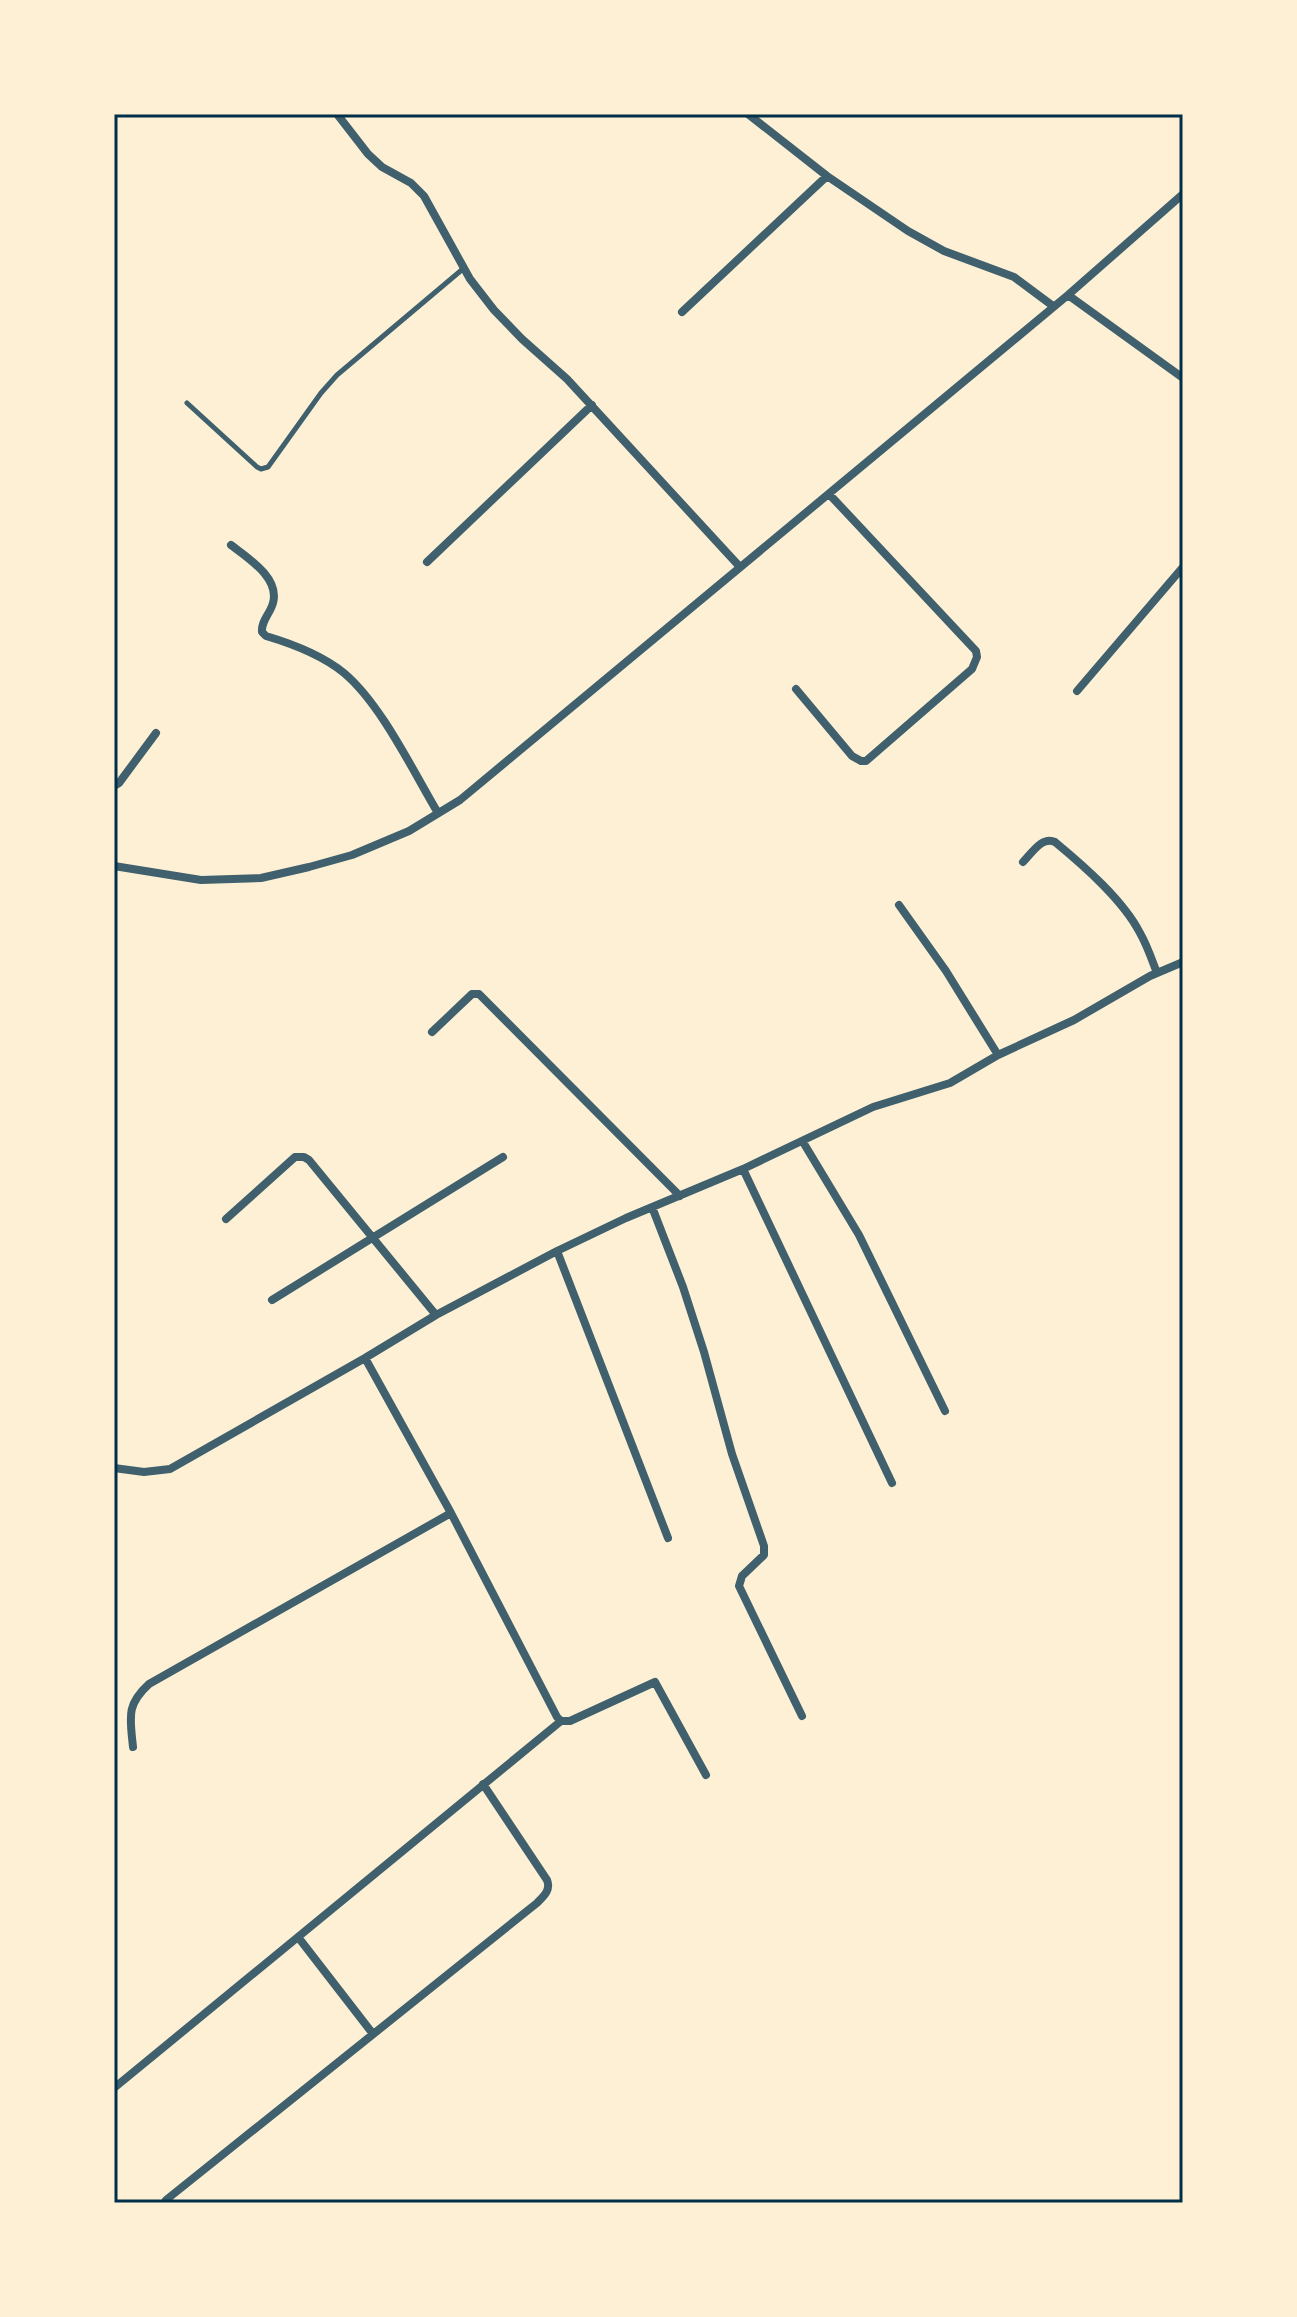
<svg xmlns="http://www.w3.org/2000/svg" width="1297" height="2317" font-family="Overpass,sans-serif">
<rect width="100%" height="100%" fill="#fdf0d5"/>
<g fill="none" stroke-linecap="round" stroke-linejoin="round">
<path stroke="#3f606c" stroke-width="5" d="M187,403L257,467L261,469L268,467L321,393L337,375L464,268"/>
<path stroke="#3f606c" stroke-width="8" d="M337,114L368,154L382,167L411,183L424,196L470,279L494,310L522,339L567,379L740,567
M748,114L827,176L908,231L944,251L1014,277L1053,306
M1068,295L1183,378
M682,312L827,176
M231,545C248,558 280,578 273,603C270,614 261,621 262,632L266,636C293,644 322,655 344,673C381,704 413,771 438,813
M427,562L592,405
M796,689L852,756L861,761H866L972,669L977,657L976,651L829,494
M1077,691L1183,567
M114,786L119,783L156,733
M1023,862C1032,853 1042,836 1055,842C1084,866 1123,900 1140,933C1147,945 1152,960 1157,973
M114,866L201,880L261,878L309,867L352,855L409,831L460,800L1068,295L1183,194
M899,905L946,971L998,1055
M432,1032L472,994H479L680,1196
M803,1142L859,1235L945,1411
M743,1169L892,1483
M652,1207L683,1287L704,1352L732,1454L764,1546V1555L742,1576L739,1586L802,1716
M226,1219L295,1157H304L309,1160L436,1315
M557,1251L668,1538
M272,1300L503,1157
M365,1358L451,1513L557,1717L561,1721H570L655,1682L706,1775
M114,1468L144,1472L170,1469L365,1358L436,1315L557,1251L626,1218L743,1169L873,1107L950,1083L998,1055L1074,1020L1150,976L1183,962
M133,1747C130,1717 126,1705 149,1684L451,1513
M298,1937L373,2034
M114,2088L561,1721
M166,2200L537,1903C544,1896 551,1890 547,1880L483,1784"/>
</g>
<rect width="1297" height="2317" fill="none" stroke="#fdf0d5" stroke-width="232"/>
<rect x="116" y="116" width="1065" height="2085" fill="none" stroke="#003049" stroke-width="3"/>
</svg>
